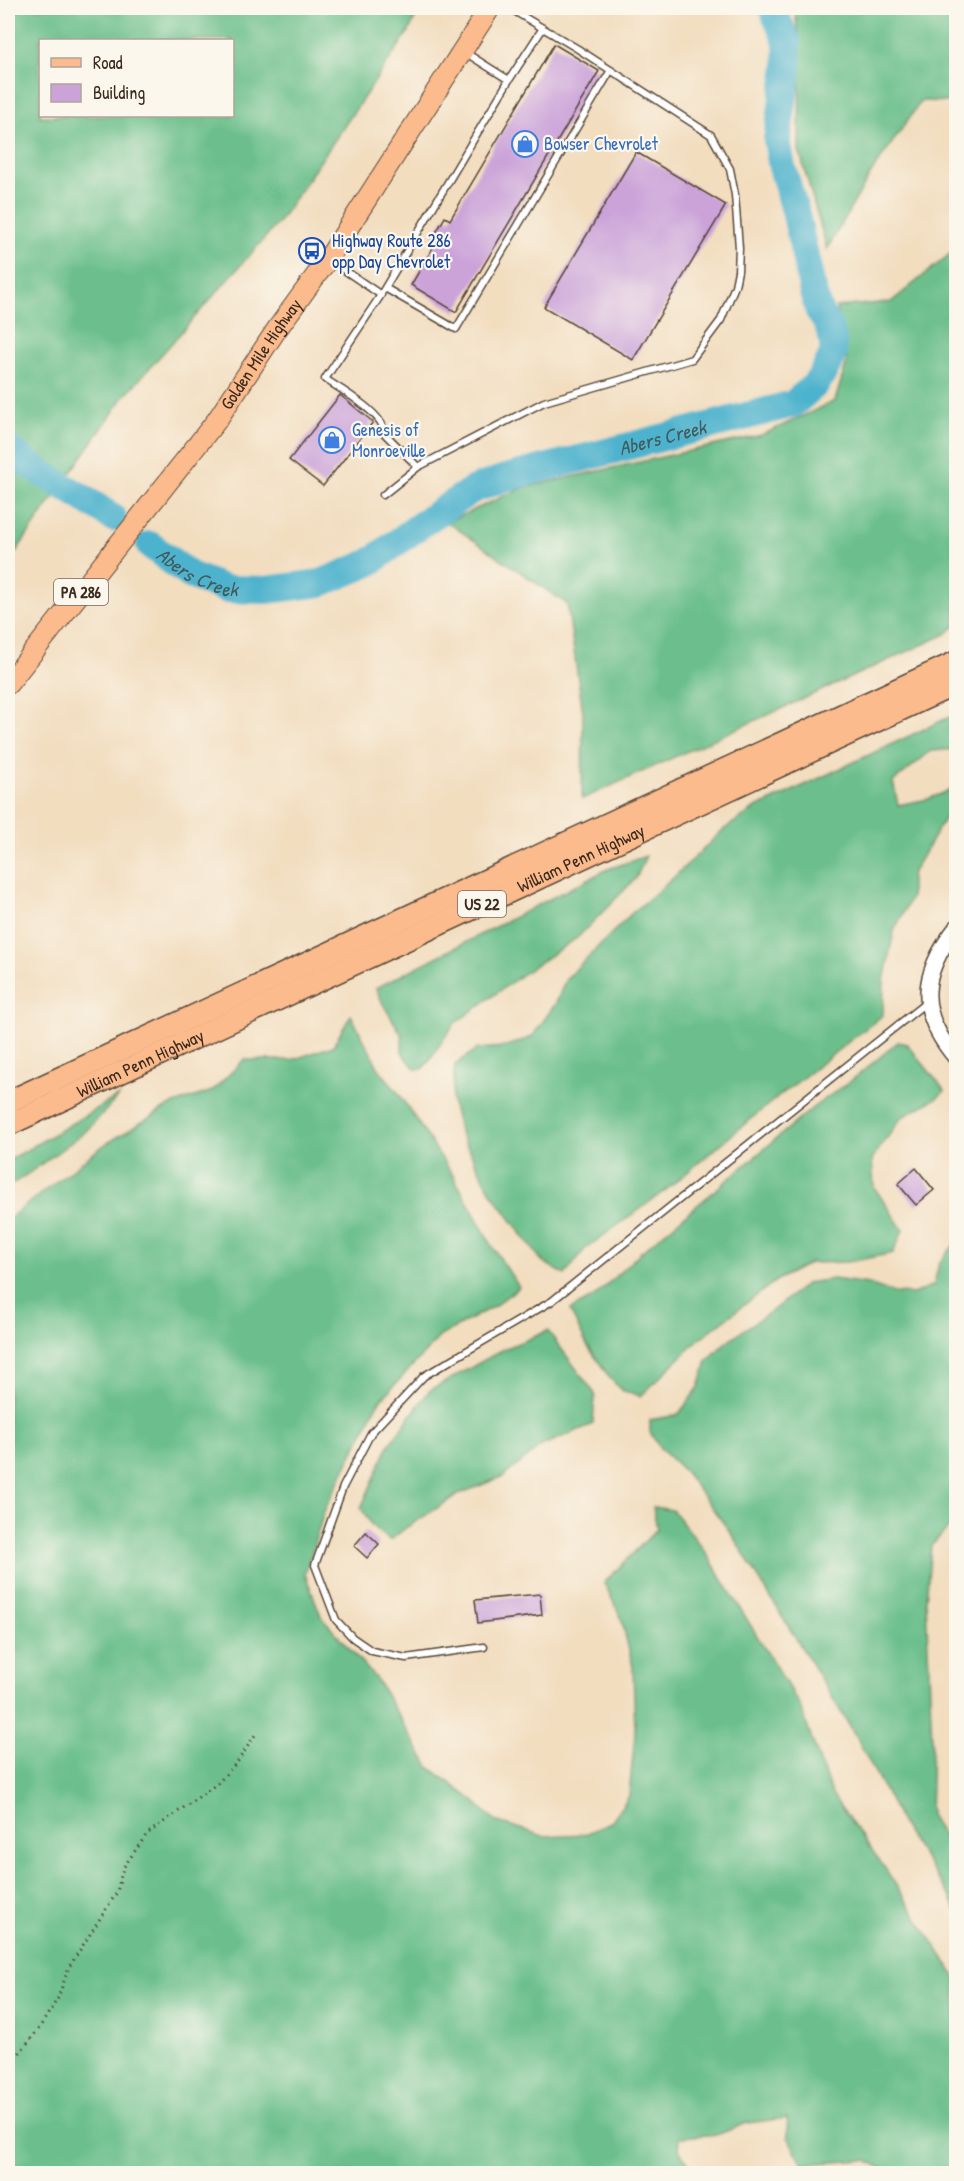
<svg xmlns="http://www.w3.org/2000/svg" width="964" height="2181" font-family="'Patrick Hand',sans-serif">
<rect width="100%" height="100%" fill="#fbf7ec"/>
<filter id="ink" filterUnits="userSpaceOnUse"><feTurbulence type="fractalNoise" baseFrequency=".0167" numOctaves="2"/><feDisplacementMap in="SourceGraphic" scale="12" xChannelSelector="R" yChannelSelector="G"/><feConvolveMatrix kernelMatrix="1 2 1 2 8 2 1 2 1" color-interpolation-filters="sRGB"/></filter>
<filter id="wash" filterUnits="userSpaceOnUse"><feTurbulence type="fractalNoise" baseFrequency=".008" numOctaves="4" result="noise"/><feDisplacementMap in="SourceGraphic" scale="24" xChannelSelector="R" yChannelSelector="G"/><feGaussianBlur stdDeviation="1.35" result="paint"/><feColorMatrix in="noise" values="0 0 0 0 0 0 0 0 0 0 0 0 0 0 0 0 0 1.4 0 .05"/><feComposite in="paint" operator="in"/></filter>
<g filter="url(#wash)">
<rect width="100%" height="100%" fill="#f2ddbf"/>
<path fill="#6cbf8c" stroke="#547455" stroke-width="1.5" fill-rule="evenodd" d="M8,8H420L409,31L278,223L123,398L8,563ZM232,40V116H40V40Z
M794,8H956V102L921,101L871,173L827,249L799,150L800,42Z
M956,249V625L946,634L582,799L583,713L567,604L447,522L522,488L762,435L835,401L847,361L836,307L891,302Z
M956,714V749L931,751L893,782L898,805L928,799L956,788V799L911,875V897L894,931L884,981L883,1015L764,1108L666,1190L585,1249L565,1275L542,1261L492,1194L460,1133L452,1102L455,1065L477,1049L505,1047L532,1037L556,1003L566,979L630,915L671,880L723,830L754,809Z
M646,856L636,878L577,938L534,966L454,1024L423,1069H415L402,1052V1035L383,1004L376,988L608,869Z
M351,1015L379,1069L399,1094L452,1174L494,1249L519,1287L494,1306L440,1336L378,1403L325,1509L305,1574L321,1616L377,1680L429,1767L474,1801L495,1821L543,1836L586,1834L611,1822L629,1796L635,1734L633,1667L621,1617L604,1583L657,1529L653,1507L672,1510L705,1551L800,1706L832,1795L884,1867L956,1977V2173H890L867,2160L802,2164L788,2137L787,2118L747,2123L719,2134L680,2137L679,2150L696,2173H8V1219L104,1145L169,1106L212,1091L244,1060H292L333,1046Z
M898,1042L907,1044L945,1091L937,1098L902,1117L872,1159L874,1187L903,1230L893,1253L848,1262L810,1263L777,1280L698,1340L641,1396L621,1390L610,1378L587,1345L570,1310L594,1297L641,1252L694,1208L815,1106L852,1080Z
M120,1095L85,1132L32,1171L8,1187V1161Z
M954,1245H956V1520L931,1546L926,1600L932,1743L930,1815L948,1844L956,1849V1910L950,1896L906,1832L857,1738L731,1533L685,1472L660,1448L650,1432V1420L678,1415L699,1387L707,1361L727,1341L773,1310L807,1283L833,1279L869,1284L894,1293L913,1294L934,1285L939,1263Z
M548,1331L595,1394L593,1424L541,1446L504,1476L459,1494L407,1527L390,1540L372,1526L361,1508L389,1445L429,1391L504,1349Z"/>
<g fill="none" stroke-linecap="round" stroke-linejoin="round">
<g stroke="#4eb2cd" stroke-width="28">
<path d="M8,449C41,476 79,493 113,518"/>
<path id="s1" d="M150,545L190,575L225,589L266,590L321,583L369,563L426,521L472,490L505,478L793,404L815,385L822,375L833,354V340L828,325L819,311L813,292L795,210L782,167L777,140L788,66L787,41L772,8"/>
</g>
</g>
<g id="blocks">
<path fill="#cba3d9" d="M554,44L599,71L456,312L411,285L435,244L431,241L445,217L450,220Z
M636,152L726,205L633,360L544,307Z
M340,395L373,422L323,486L289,460Z
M916,1168L934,1190L916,1205L898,1184Z
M366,1532L379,1544L367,1558L354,1546Z
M540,1594L542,1615L478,1623L475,1600Z"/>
</g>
</g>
<g filter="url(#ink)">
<use href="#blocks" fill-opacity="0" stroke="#564536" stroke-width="1.5"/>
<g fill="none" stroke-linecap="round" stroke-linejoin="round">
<defs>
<path id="service" d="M466,53L509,80L543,28
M331,261L381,295L325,379C339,388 386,415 384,433L418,467L544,402L692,359L721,320L735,286L738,271L739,248L735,195L730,169L711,135L578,49L509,8
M385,288L456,329L611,70
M383,291L509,80
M383,495L418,467
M484,1647L406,1658L372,1651L353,1638L336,1620L315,1565L343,1487L371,1433L424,1376L552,1301L928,1001"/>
<path id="tertiary" d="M956,928C920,975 917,1012 956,1058"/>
<g id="primary">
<path id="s2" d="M8,684L217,420L277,329L328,259L490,8"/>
</g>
<g id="trunk">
<path d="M8,1102L956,662"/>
<path id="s3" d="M8,1125L956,684"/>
</g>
</defs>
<use href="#service" stroke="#564536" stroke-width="9"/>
<use href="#tertiary" stroke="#564536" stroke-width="18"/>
<use href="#primary" stroke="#564536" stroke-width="22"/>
<use href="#trunk" stroke="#564536" stroke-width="24"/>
<path stroke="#564536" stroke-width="3" stroke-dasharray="1.5 4.5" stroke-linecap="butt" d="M8,2067L38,2030L58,1998L69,1967L117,1892L123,1868L147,1834L218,1783L238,1761L257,1732"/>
<use href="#service" stroke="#fff" stroke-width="6"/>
<use href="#tertiary" stroke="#fff" stroke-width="15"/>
<use href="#primary" stroke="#fbbb8d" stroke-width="20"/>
<use href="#trunk" stroke="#fbbb8d" stroke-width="21"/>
</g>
</g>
<defs>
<symbol id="shop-ring" viewBox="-11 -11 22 22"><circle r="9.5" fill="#fbf7ec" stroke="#3f7fe0" stroke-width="1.5"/><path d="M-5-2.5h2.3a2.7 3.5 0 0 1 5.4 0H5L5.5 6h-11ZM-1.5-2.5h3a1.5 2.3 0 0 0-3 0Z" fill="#3f7fe0"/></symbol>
<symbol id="bus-ring" viewBox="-11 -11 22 22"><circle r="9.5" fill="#fbf7ec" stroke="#1a4fb4" stroke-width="1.5"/><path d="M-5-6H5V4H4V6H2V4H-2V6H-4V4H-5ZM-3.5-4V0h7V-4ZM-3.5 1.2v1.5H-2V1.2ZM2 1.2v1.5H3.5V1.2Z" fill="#1a4fb4"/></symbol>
</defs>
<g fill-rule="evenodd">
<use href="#shop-ring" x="510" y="129" width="30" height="30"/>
<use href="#bus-ring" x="297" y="236" width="30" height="30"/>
<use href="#shop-ring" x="317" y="425" width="30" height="30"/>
</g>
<g text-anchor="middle" stroke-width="4.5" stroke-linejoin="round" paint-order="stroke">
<g fill="#fbf7ec" stroke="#75685c" stroke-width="1.5">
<rect x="54" y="579" width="54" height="26" rx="4.5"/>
<rect x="458" y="891" width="48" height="26" rx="4.5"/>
</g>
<g font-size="16" font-weight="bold" fill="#3b2a1e">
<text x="81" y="598">PA 286</text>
<text x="482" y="910">US 22</text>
</g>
<g font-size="18" fill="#366cbe" stroke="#fbf7ec" text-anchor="start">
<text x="544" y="150">Bowser Chevrolet</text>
<text x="352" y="436">Genesis of<tspan x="352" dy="21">Monroeville</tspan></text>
</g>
<g font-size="18" fill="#164399" stroke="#fbf7ec" text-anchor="start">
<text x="332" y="247">Highway Route 286<tspan x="332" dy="21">opp Day Chevrolet</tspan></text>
</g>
<g font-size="18" fill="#3b2a1e" stroke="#fbf7ec">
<text dy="6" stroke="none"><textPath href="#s2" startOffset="416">Golden Mile Highway</textPath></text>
<text dy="6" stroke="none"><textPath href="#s3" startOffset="632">William Penn Highway</textPath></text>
<text dy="6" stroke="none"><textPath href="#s3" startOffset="146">William Penn Highway</textPath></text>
</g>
<g font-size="20" font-style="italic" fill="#425a5b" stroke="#fbf7ec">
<text dy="7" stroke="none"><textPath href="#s1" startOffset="560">Abers Creek</textPath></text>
<text dy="7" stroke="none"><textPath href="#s1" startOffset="56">Abers Creek</textPath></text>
</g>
</g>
<rect width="964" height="2181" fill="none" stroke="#fbf7ec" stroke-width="30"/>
<rect x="39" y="39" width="195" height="78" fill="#fbf7ec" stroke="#aea59a" stroke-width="1.5"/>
<rect x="51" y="58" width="30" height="9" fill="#fbbb8d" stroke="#aea59a" stroke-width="1.5"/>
<text x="93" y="69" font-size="18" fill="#3b2a1e">Road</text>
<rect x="51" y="84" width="30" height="18" fill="#cba3d9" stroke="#aea59a" stroke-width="1.5"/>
<text x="93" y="99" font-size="18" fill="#3b2a1e">Building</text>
</svg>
